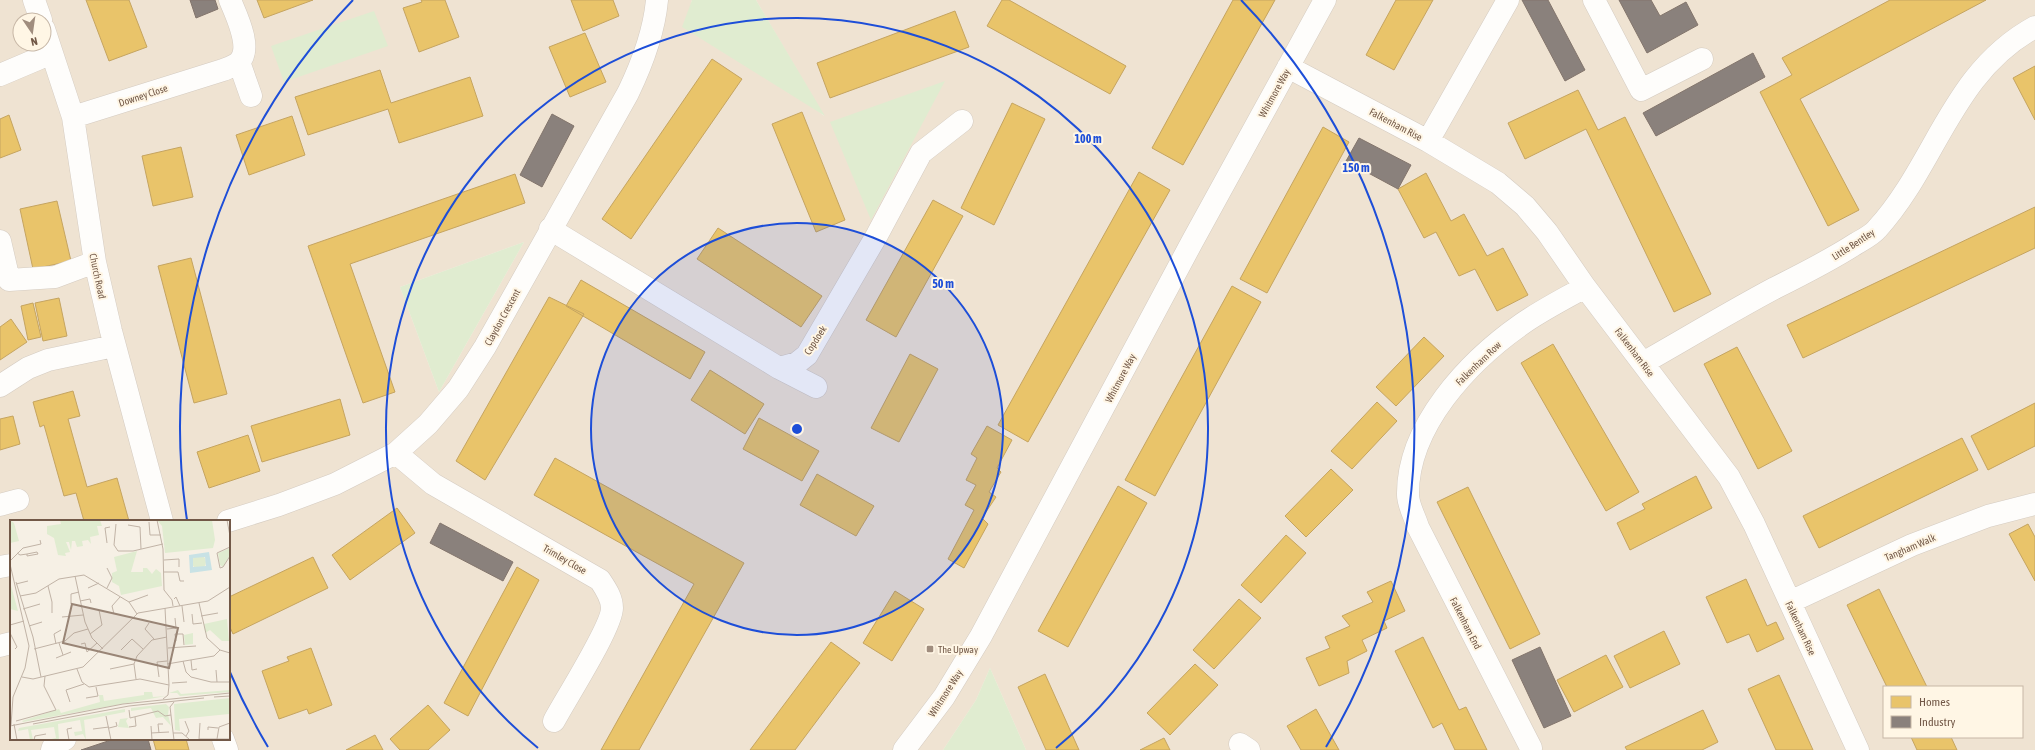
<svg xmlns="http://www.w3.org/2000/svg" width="2035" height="750" font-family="'Asap Condensed',sans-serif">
<rect width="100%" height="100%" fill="#f6f0e5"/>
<path fill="#efe3d2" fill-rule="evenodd" d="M0,0H692L691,3L824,116L756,0H2035V750H1026L990,668L976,700L943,750H0ZM20,20H44V44H20ZM524,242L439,392L400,287ZM11,521H229V739H11ZM1884,687H2022V737H1884Z"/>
<path fill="#e0ecd0" d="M692,0H756L825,116L682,27Z
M374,11L388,46L284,82L271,46Z
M945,81L871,220L830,122Z
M524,242L439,392L400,287Z
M990,668L1026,750H943L976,700Z"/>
<path fill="#e9c46a" stroke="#c5a460" d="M86,0H129L147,47L109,61Z
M257,0H313L264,18Z
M421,0H445L459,37L419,52L403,8L422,2Z
M571,0H613L619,16L583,31Z
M1002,0H1009L1126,66L1110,94L987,26Z
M1233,0H1275L1183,165L1152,148Z
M1396,0H1433L1394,70L1366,55Z
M1890,0H1986L1800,99L1859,210L1828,226L1760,92L1792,75L1782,58Z
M955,11L969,47L830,98L817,63Z
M585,33L606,82L570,97L549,47Z
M712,59L742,79L631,239L602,219Z
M2035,66V120L2013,78Z
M380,70L391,103L470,77L483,116L399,143L388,109L308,135L295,97Z
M1578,90L1598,130L1625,117L1711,294L1674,312L1586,129L1525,159L1508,123Z
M1012,103L1045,119L994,225L961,208Z
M802,112L845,220L816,232L772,124Z
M9,115L21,150L0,158V119Z
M292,116L305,155L249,175L236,135Z
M1323,127L1349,142L1267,293L1240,279Z
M181,147L193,197L153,206L142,156Z
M1139,172L1170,190L1028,442L998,425Z
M1426,173L1451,221L1464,214L1487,256L1503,248L1528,295L1497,311L1475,269L1459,276L1436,232L1424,238L1398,189Z
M515,174L525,203L350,264L395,392L363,403L308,246Z
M933,200L963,216L896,337L866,320Z
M57,201L71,261L33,269L20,209Z
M2035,207V248L1803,358L1787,325Z
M718,228L822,296L801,327L697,259Z
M191,258L227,394L194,403L158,266Z
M581,280L705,352L690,379L566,306Z
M1232,286L1261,302L1155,496L1125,480Z
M549,297L584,314L485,480L456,461Z
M59,298L67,336L43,341L35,303Z
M33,303L41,337L28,340L21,306Z
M11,319L27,342L0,360V327Z
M1424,337L1444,356L1396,406L1376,387Z
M1553,344L1639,492L1606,511L1521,363Z
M1737,347L1792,451L1758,469L1704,364Z
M910,354L938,369L899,442L871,428Z
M710,370L764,404L745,434L691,400Z
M73,391L80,416L68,419L87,487L117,478L129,521H84L76,493L64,496L44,425L40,427L33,402Z
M340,399L350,435L262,462L251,426Z
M1377,402L1397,421L1352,469L1331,451Z
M2035,403V446L1988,470L1971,436Z
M13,416L20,444L0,450V419Z
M759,418L819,451L802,481L743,449Z
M987,426L1012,440L997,468L1001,472L989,492L996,497L982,518L988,524L964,568L948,559L974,510L965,505L976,485L966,480L977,458L971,454Z
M248,435L260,471L209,488L197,452Z
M1962,438L1978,470L1819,548L1803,516Z
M555,458L744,563L639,750H601L694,584L534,495Z
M1331,469L1353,490L1306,537L1285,516Z
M817,474L874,506L856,536L800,505Z
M1696,476L1712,508L1630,550L1617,523L1645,509L1642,504Z
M1118,486L1147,503L1068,647L1038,631Z
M1468,487L1540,634L1510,649L1437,502Z
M397,508L415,533L350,580L332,555Z
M2028,524L2035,537V581L2009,534Z
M1286,535L1306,553L1261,603L1241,585Z
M313,557L328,588L233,634L229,625V597Z
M517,567L539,580L468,716L444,703Z
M1746,579L1767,626L1776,622L1784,639L1757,652L1749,634L1727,643L1706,597Z
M1391,581L1405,611L1384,621L1387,628L1362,640L1367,651L1347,661L1349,673L1319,686L1306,658L1330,648L1325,637L1350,626L1342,616L1373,602L1367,592Z
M1879,589L1927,687H1887L1847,605Z
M895,591L924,609L892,661L863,643Z
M1239,599L1261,618L1214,669L1193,650Z
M1664,631L1680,664L1630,688L1614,656Z
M1423,637L1459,710L1466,707L1487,750H1455L1442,723L1433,728L1395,651Z
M831,642L860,663L795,750H750Z
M311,648L332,705L309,714L307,709L279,719L262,671L289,661L287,657Z
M1606,655L1623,687L1574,712L1557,680Z
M1195,664L1218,685L1170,735L1147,713Z
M1045,674L1079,750H1046L1018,687Z
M1779,675L1813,750H1776L1748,689Z
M428,705L450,730L428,750H400L390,739Z
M1316,709L1339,750H1301L1287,726Z
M1703,710L1718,742L1702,750H1627L1625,747Z
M375,735L383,750H346Z
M1911,737H1951L1957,750H1917Z
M1164,738L1170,750H1140Z
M153,739H186L189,750H156Z"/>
<path fill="#8a817c" stroke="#83756c" d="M190,0H215L218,9L196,18Z
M1522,0H1548L1585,70L1565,81Z
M1619,0H1651L1660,16L1686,2L1698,25L1647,53Z
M1753,53L1765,77L1656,136L1643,113Z
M552,114L574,126L542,187L520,175Z
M1359,138L1411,165L1398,189L1346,161Z
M440,523L513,562L503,581L430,543Z
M1540,647L1571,716L1544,728L1512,660Z
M114,739H148L151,750H81Z"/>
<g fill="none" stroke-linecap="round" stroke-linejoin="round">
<defs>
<path id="minor" d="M34,0L41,20
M1594,0L1641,90L1702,59
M44,29L73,117L95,262L111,331L162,521
M239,62L251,96
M1288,67L1428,141L1498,183L1525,206L1547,232L1585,287L1729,477L1754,524L1858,750
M0,75L52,53
M73,117L223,70C228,68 235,66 239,62C253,48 236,15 230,0
M1428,141L1508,0
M550,229L779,368L797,363L807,355L877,235L921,153L962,121
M0,241L9,280L55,277L95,262
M1643,363C1687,338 1730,312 1775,288C1803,274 1831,260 1857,243C1864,239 1872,235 1877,229C1937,163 1951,73 2035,27
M779,368L816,387
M0,386L28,368L48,360L114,346
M396,453L433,484L600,580C606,589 612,598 612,608C612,627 565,700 554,721
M0,505L18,500
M228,521L279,505L335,484L396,453L428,424L458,389L485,347L628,93C642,64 654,33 657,0
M0,567L11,565
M1790,602L1912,545L1988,516L2035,504
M0,646L11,643
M223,739L227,750
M1240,744L1249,750
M1531,748L1418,527C1415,517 1408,505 1408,495C1407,426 1469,361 1522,324C1542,310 1564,299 1585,287
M52,750L53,747L65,739
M904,750L944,697L981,636L1192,242L1325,0"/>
</defs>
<use href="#minor" stroke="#d4cbc1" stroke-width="23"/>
<use href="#minor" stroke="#fefdfb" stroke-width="22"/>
</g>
<circle cx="797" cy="429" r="206" fill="#1d4ed8" fill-opacity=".12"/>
<g fill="none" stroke="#1d4ed8" stroke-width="2">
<circle cx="797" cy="429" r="206"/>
<path d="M538 748A411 411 0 1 1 1056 748"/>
<path d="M268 747A617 617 0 0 1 229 670M187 520A617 617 0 0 1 353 0M1241 0A617 617 0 0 1 1326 747"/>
</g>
<rect fill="#a08d7e" stroke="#fff6e5" stroke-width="1.5" x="926" y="645" width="8" height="8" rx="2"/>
<g text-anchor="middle" stroke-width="4" stroke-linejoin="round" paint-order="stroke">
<g font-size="10" fill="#725847" stroke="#fff6e5">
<text transform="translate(1274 93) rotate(-61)" y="4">Whitmore Way</text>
<text transform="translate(143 95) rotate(-18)" y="4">Downey Close</text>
<text transform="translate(1396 124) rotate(28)" y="4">Falkenham Rise</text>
<text transform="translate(1853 244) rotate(-33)" y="4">Little Bentley</text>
<text transform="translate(98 276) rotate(78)" y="4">Church Road</text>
<text transform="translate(502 317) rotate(-61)" y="4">Claydon Crescent</text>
<text transform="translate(815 340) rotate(-57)" y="4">Copdoek</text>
<text transform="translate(1635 352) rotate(53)" y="4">Falkenham Rise</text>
<text transform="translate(1478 363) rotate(-44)" y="4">Falkenham Row</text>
<text transform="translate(1120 378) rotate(-62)" y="4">Whitmore Way</text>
<text transform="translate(1910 547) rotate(-23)" y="4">Tangham Walk</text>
<text transform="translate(565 559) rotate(30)" y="4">Trimley Close</text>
<text transform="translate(1466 623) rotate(63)" y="4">Falkenham End</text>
<text transform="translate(1801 628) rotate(65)" y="4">Falkenham Rise</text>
<text transform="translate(945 693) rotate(-57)" y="4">Whitmore Way</text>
</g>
<g font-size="10" fill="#725847" stroke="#fff6e5" text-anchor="start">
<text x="938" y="653">The Upway</text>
</g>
</g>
<g transform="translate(10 520)">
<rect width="220" height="220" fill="#f6f0e5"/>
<path d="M0,0L4,3L9,21L0,23ZM50,0H90L92,6H87L89,15L80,17L81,24L78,20L72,21L73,26L67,27L65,21H62L61,30L59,22H56L60,32L55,33L56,36L48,35L44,18L37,14V6L51,4ZM147,0H202L205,20L203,28L155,33L152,6ZM220,28V35L213,47L210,45L208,33ZM127,31L121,52H133V48H137L142,54L146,49L151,53L152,66L111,75L109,66L102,62V53L107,51L104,37ZM182 42a7 7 0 1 1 14 0a7 7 0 1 1-14 0ZM0,62L8,91L0,89ZM217,99L219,121H212L200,110L195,113L194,104ZM183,113V124L175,125L174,115ZM168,170L171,174L220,170V172L170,176L167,173H159ZM134,172H142L143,177L156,176L13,202L12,201L49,189L51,193L90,182L89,175H93L94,181L134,175ZM220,178L219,194L169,199L170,211L165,210L164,184ZM156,184L159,187L158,195L161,206L153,197L146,198L141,188L121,191V188ZM115,189V192L74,200L76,220L73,214L65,216L64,212L72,211L70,200L48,204L49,220H37L46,218L44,207L21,210L23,220H20L18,209L8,211L9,208ZM118,198L116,201L119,208L108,207L110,199Z" fill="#e0ecd0"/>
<path d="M199,32L202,50L180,53L179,35ZM195,37L196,46L183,47V38Z" fill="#c8e2e5" fill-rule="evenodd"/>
<path fill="none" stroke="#c1b3a6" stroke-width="1" d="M147,0L153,29L154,70L162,80L163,86M217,0L220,16M139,2L140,15H151M106,4L104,25L108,31H123L153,24M118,5L130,7L131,29M97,23L95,8L100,7M220,27L207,33L210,48L213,47L220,36M7,33L10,35L17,34L27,32L28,34L17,36V34M154,40L169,39V47M0,41L13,28L31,24L30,20M0,44L19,126L15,148L3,177L1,205M97,48L102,58L97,68M154,52H168L170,61H174M65,56L75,102L82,118L93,129M6,62L23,117L31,157M6,64L18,61M38,66L42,82V93M78,68L89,63M10,76L26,73L49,59L74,55L119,82L127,94M164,79L166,77L170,86M70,81L80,79L81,83M119,82L138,75M189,83L197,118L210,130L220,133M61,84V74L69,72M172,86L174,102M13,89L30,84M104,94L102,86L110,77M182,94L183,104L192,103M191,96L208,93M52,97L73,95M139,103L135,109L144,119M0,105L14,101M19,106L32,102M157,109L166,108L165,98M0,113L7,127L5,129M80,114L92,105L89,90M164,121H166L165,114H173L174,125M49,123L53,135M46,124L44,114L51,110M71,124L75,123L77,132L87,123M158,128L186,126M24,129L55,121L64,113L78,109M111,130L122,119L133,129M46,138L61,132M181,140L182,150L187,149M173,141L176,152L181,157L201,162H220M157,144L204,136L210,130M67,149L72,162L79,167L130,159L159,165M100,149L124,144M206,150L207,162M12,157L23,159L73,147L128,93L198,81L220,67M149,157L147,142L157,141M126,159L124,144L127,136L142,120L157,117M162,163L177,162M204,177L220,176M76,178L88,176L86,167M153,179L158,175L159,165L155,88M60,182L56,170L74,164M119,190L120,198L148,191L155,196L161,195M96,196L101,220M6,201L46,190L34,166L35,156M175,201L179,211L176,216M190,203L189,219H220M4,204L7,220M23,204L119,186L194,178M0,206L113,184L220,173M141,206L142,220M119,207L126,206L125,197M99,208L107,206L106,202M83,209L99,207M198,210V207L208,208M141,213L159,212M149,213L148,204H153M163,213H172L179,219M207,219L209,207L220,203M24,220L25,216L36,214M59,220L57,209L62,208M164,220L160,187L164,182"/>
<path fill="#998576" fill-opacity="0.15" stroke="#998576" stroke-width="2" d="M62,84L168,108L159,148L53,123Z"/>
<rect width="220" height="220" fill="none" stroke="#725847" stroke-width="2"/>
</g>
<circle cx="797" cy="429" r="6" fill="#1d4ed8" stroke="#fff6e5" stroke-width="2"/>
<g font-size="12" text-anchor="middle" font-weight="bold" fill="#1d4ed8" stroke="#fff6e5" stroke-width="4" stroke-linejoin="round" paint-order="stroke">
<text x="1088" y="143">100 m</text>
<text x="1356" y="172">150 m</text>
<text x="943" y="288">50 m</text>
</g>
<rect x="1883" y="686" width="140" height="52" fill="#fff6e5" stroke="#c7b7a6"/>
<rect x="1891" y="696" width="20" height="12" fill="#e9c46a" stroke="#c7b7a6"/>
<text x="1919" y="706" font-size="12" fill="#725847">Homes</text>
<rect x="1891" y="716" width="20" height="12" fill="#8a817c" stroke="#c7b7a6"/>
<text x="1919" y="726" font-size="12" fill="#725847">Industry</text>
<g transform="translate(32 32) rotate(167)"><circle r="19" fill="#fff6e5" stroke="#c7b7a6"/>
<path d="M0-3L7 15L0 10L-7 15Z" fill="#a08d7e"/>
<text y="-6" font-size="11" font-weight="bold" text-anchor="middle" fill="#725847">N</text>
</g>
</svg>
